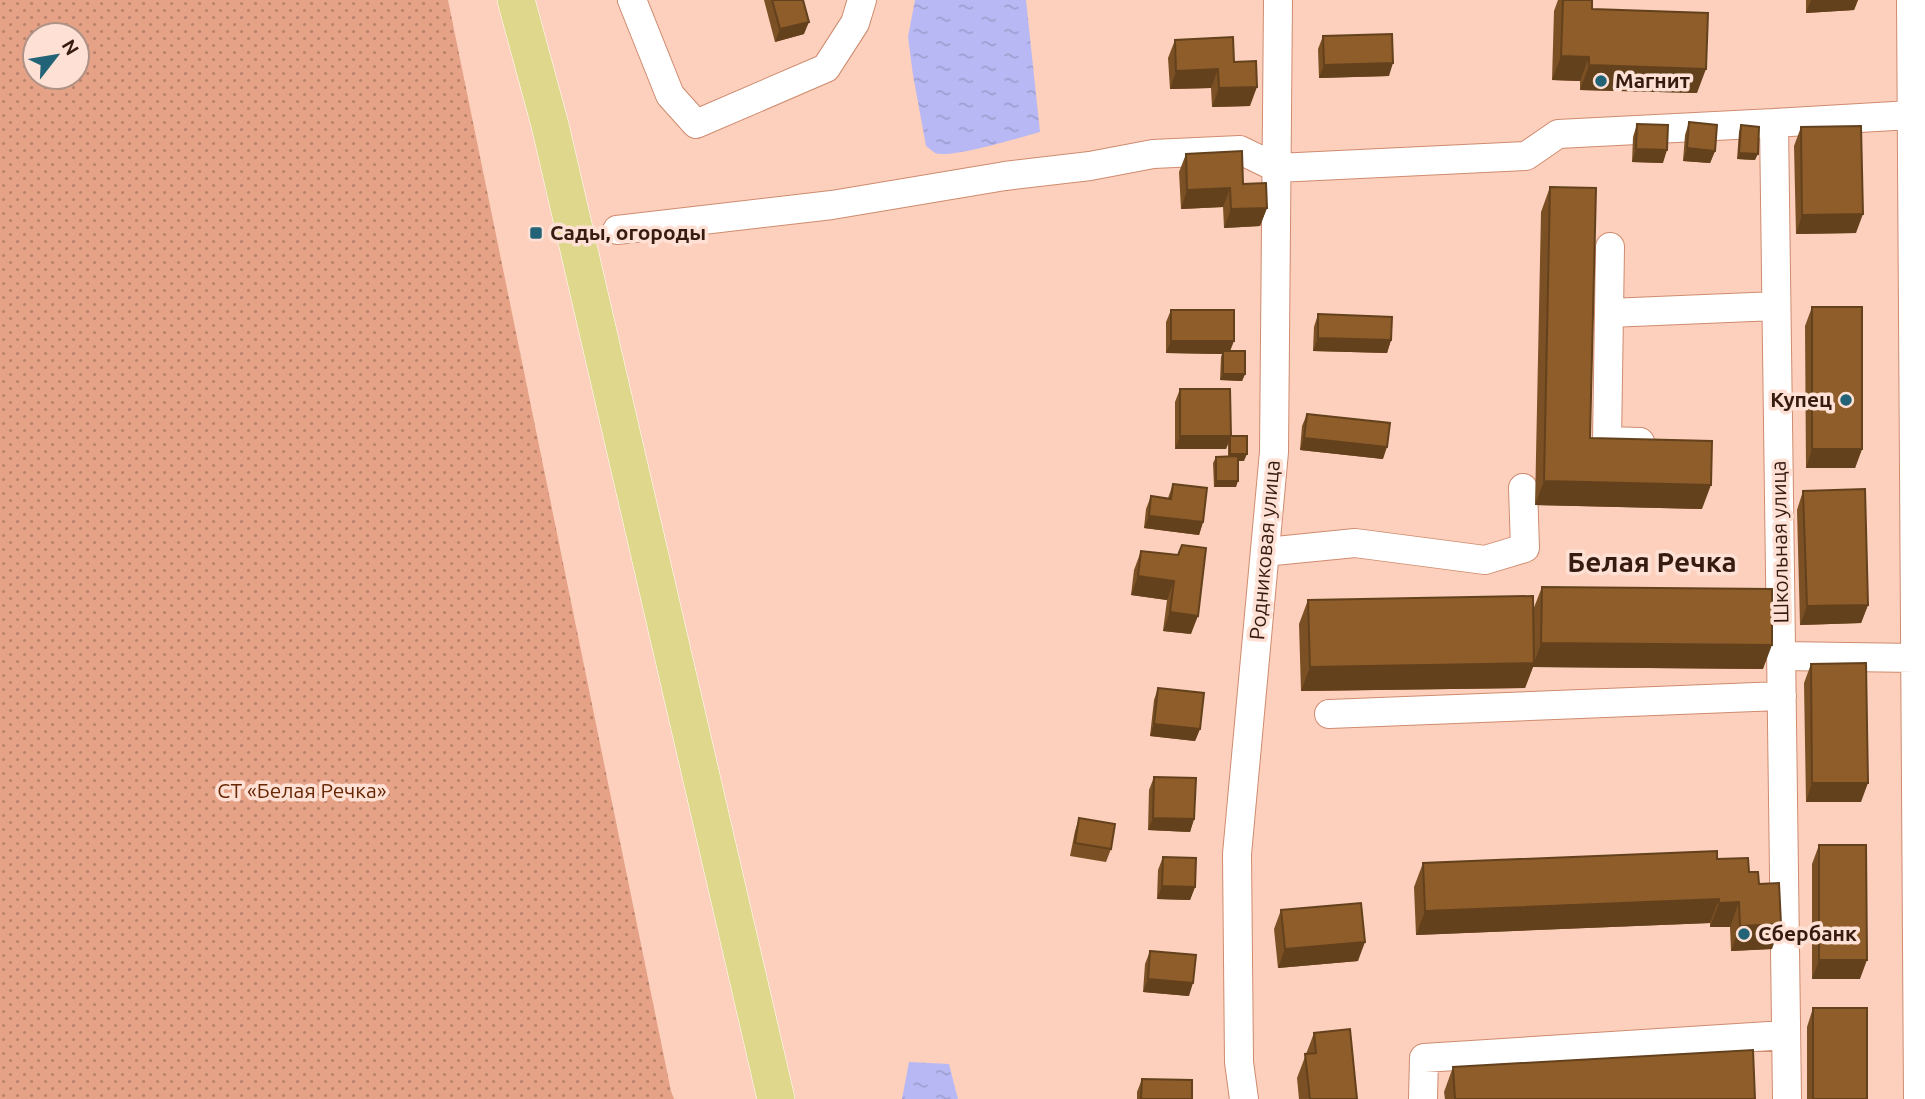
<svg xmlns="http://www.w3.org/2000/svg" width="1925" height="1099" font-family="Ubuntu,sans-serif">
<defs>
<pattern id="grass-dots" width="8" height="8" patternUnits="userSpaceOnUse" patternTransform="scale(1.75)"><rect width="8" height="8" fill="#e5a286"/><path d="M2 2h.1M6 6h.1" fill="none" stroke="#ba836c" stroke-width="1.8" stroke-linecap="round"/></pattern>
<pattern id="water-ripples" width="26" height="14" patternUnits="userSpaceOnUse" patternTransform="scale(1.75)"><rect width="26" height="14" fill="#b8b9f4"/><path d="M2 4q2-2 4 0t4 0M15 11q2-2 4 0t4 0" fill="none" stroke="#9f9ed0"/></pattern>
</defs>
<rect width="100%" height="100%" fill="#fcd0bd"/>
<path fill="url(#grass-dots)" fill-rule="evenodd" d="M0,0H448L671,1091L674,1099H0ZM35,35H77V77H35Z"/>
<path fill="url(#water-ripples)" d="M915,0H1026L1040,132C1021,137 950,159 935,153C932,151 929,148 926,146L913,75L908,37Z
M909,1062L949,1064L958,1099H902Z"/>
<g fill="none" stroke-linecap="round" stroke-linejoin="round">
<defs>
<path id="minor" d="M632,0L670,95L696,124L826,68L855,23L862,0
M1911,0L1918,1099
M617,230L832,205L1005,176L1090,166L1153,154L1240,150L1277,168L1526,156L1558,134L1774,123
M1609,313L1610,247
M1640,442L1607,441L1609,313L1776,306
M1265,552L1355,543L1485,560L1525,548L1523,488
M1781,656L1915,658
M1329,714L1782,696
M1244,1099L1239,1062L1237,854L1274,452L1278,0
M1423,1099L1424,1058L1786,1035
M1787,1099L1774,123L1911,115"/>
<path id="major" d="M516,0L550,125L776,1099"/>
</defs>
<use href="#minor" stroke="#cf8b6e" stroke-width="30"/>
<use href="#major" stroke="#fff" stroke-width="38"/>
<use href="#minor" stroke="#fff" stroke-width="28"/>
<use href="#major" stroke="#dfd78b" stroke-width="37"/>
</g>
<path fill="#7b5024" d="M764,0H803L804,34L775,42Z
M1558,0H1592V9L1697,93L1580,90V81L1552,80L1554,11Z
M1806,0H1858L1854,10L1806,13Z
M1323,36L1389,76L1319,78L1318,49Z
M1175,40L1234,62L1250,106L1212,107L1211,88L1170,89L1168,58Z
M1689,122L1715,151L1710,163L1683,161L1685,135Z
M1637,124L1663,163L1632,162L1633,137Z
M1741,125L1755,160L1737,159L1739,132Z
M1801,127L1856,233L1796,234L1794,146Z
M1186,154L1243,184L1267,208L1260,226L1224,228L1223,207L1181,209L1179,172Z
M1550,187L1590,438L1702,509L1535,505L1541,212Z
M1812,307L1862,449L1855,468H1806L1805,326Z
M1171,310L1230,351L1245,374L1242,381L1220,380L1221,357L1222,354L1166,353V322Z
M1318,314L1391,340L1387,353L1313,351L1314,327Z
M1180,389L1231,436L1244,461H1238L1236,487H1214L1213,463L1216,457L1228,456V444L1226,449H1175V402Z
M1307,414L1383,459L1300,450L1302,426Z
M1173,484L1203,522L1199,535L1144,528L1146,509L1151,496L1168,498Z
M1803,491L1868,605L1861,623L1800,625L1797,510Z
M1141,551L1178,555L1191,634L1163,631L1167,600L1131,595L1134,570Z
M1542,587L1763,669L1533,667L1525,688L1301,691L1299,624L1308,600L1533,610Z
M1811,664L1861,802H1806L1804,683Z
M1158,688L1200,729L1195,741L1150,736L1154,700Z
M1154,777L1194,819L1190,832L1148,830L1149,790Z
M1079,818L1111,849L1106,862L1070,856L1075,831Z
M1819,845L1860,979H1812V864Z
M1163,857L1195,887L1190,900L1157,899L1158,870Z
M1717,859L1749,872L1759,884L1772,949L1731,951L1730,927H1710V923L1416,935L1414,887L1423,863Z
M1281,910L1358,961L1278,968L1274,929Z
M1150,951L1189,996L1143,992L1145,964Z
M1813,1008L1867,1099H1807V1027Z
M1314,1033L1357,1099H1299L1297,1078Z
M1453,1067L1755,1099H1445L1444,1092Z
M1142,1079L1192,1099H1137V1092Z"/>
<path fill="#64411d" d="M1811,0H1858L1854,10L1806,13Z
M809,22L804,34L775,42L780,29Z
M1561,56L1589,57L1580,81L1552,80Z
M1393,63L1389,76L1319,78L1324,65Z
M1589,65L1706,69L1697,93L1580,90Z
M1218,69L1211,88L1170,89L1176,71Z
M1257,87L1250,106L1212,107L1219,88Z
M1687,148L1715,151L1710,163L1683,161Z
M1636,149L1667,150L1663,163L1632,162Z
M1739,153L1758,154L1755,160L1737,159Z
M1230,188L1223,207L1181,209L1187,190Z
M1267,208L1260,226L1224,228L1231,209Z
M1863,214L1856,233L1796,234L1802,215Z
M1318,338L1391,340L1387,353L1313,351Z
M1171,341H1234L1229,354L1223,351L1222,354L1166,353Z
M1223,374H1245L1242,381L1220,380Z
M1180,436H1231L1226,449H1175Z
M1304,438L1387,447L1383,459L1300,450Z
M1812,449H1862L1855,468H1806Z
M1230,454H1247L1244,461H1228Z
M1216,481H1238L1236,487H1214Z
M1544,481L1711,485L1702,509L1535,505Z
M1149,516L1203,522L1199,535L1144,528Z
M1138,576L1174,581L1167,600L1131,595Z
M1868,605L1861,623L1800,625L1807,606Z
M1170,612L1198,616L1191,634L1163,631Z
M1541,643L1772,645L1763,669L1533,667L1525,688L1301,691L1310,667L1534,663Z
M1154,724L1200,729L1195,741L1150,736Z
M1812,783H1868L1861,802H1806Z
M1153,818L1194,819L1190,832L1148,830Z
M1162,886L1195,887L1190,900L1157,899Z
M1719,899L1710,923L1416,935L1425,911Z
M1739,902L1730,927H1710L1719,903Z
M1781,924L1772,949L1731,951L1740,926Z
M1365,942L1358,961L1278,968L1285,949Z
M1819,960H1867L1860,979H1812Z
M1148,979L1193,983L1189,996L1143,992Z"/>
<path fill="#8f5d2a" stroke="#64411d" stroke-width="2" d="M772,0H803L809,22L780,29Z
M1563,0H1592V9L1708,13L1706,69L1589,65V57L1561,56Z
M1392,34L1393,63L1324,65L1323,36Z
M1233,37L1234,62L1256,61L1257,87L1219,88L1218,69L1176,71L1175,40Z
M1689,122L1717,125L1715,151L1687,148Z
M1637,124L1668,125L1667,150L1636,149Z
M1741,125L1759,127L1758,154L1739,153Z
M1861,126L1863,214L1802,215L1801,127Z
M1242,151L1243,184L1266,183L1267,208L1231,209L1230,188L1187,190L1186,154Z
M1550,187L1596,188L1590,438L1712,441L1711,485L1544,481Z
M1812,307H1862V449H1812Z
M1171,310H1234V341H1171Z
M1318,314L1392,317L1391,340L1318,338Z
M1223,351H1245V374H1223Z
M1180,389H1230L1231,436H1180Z
M1307,414L1390,423L1387,447L1304,438Z
M1230,436H1247V454H1230Z
M1238,456V481H1216V457Z
M1173,484L1207,488L1203,522L1149,516L1151,496L1171,499Z
M1865,489L1868,605L1807,606L1803,491Z
M1182,545L1206,548L1198,616L1170,612L1174,581L1138,576L1141,551L1178,555Z
M1542,587L1772,589V645L1541,643Z
M1533,596L1534,663L1310,667L1308,600Z
M1866,663L1868,783H1812L1811,664Z
M1158,688L1204,693L1200,729L1154,724Z
M1154,777L1196,778L1194,819L1153,818Z
M1079,818L1115,824L1111,849L1075,843Z
M1819,845H1866L1867,960H1819Z
M1717,851V859L1748,858L1749,872H1758L1759,884L1779,883L1781,924L1740,926L1739,902L1719,903V899L1425,911L1423,863Z
M1163,857L1196,858L1195,887L1162,886Z
M1361,903L1365,942L1285,949L1281,910Z
M1150,951L1196,955L1193,983L1148,979Z
M1813,1008H1867V1099H1813Z
M1350,1029L1357,1099H1310L1305,1054L1316,1053L1314,1033Z
M1753,1050L1755,1099H1455L1453,1067Z
M1142,1079L1192,1080V1099H1141Z"/>
<g fill="#236378" stroke="#fee1d4" stroke-width="2.5">
<circle cx="1601" cy="81" r="7"/>
<rect x="529" y="226" width="14" height="14" rx="3.5"/>
<circle cx="1846" cy="400" r="7"/>
<circle cx="1744" cy="934" r="7"/>
</g>
<g text-anchor="middle" stroke-width="7" stroke-linejoin="round" paint-order="stroke">
<g font-size="21" font-weight="bold" fill="#361b10" stroke="#fee1d4" text-anchor="start">
<text x="1615" y="88">Магнит</text>
<text x="550" y="240">Сады, огороды</text>
<text x="1832" y="407" text-anchor="end">Купец</text>
<text x="1758" y="941">Сбербанк</text>
</g>
<g font-size="21" fill="#361b10" stroke="#fee1d4">
<text transform="translate(1780 542) rotate(-91)" y="7">Школьная улица</text>
<text transform="translate(1265 550) rotate(-85)" y="7">Родниковая улица</text>
</g>
<g font-size="21" fill="#672704" stroke="#fee1d4">
<text x="302" y="798">СТ «Белая Речка»</text>
</g>
<g font-size="28" font-weight="bold" fill="#361b10" stroke="#fee1d4">
<text x="1652" y="572">Белая Речка</text>
</g>
</g>
<g transform="translate(56 56) rotate(59)"><circle r="33" fill="#fee1d4" stroke="#ae9286" stroke-width="2"/>
<path d="M0-5L12 26L0 18L-12 26Z" fill="#236378"/>
<text y="-10" font-size="19" font-weight="bold" text-anchor="middle" fill="#361b10">N</text>
</g>
</svg>
